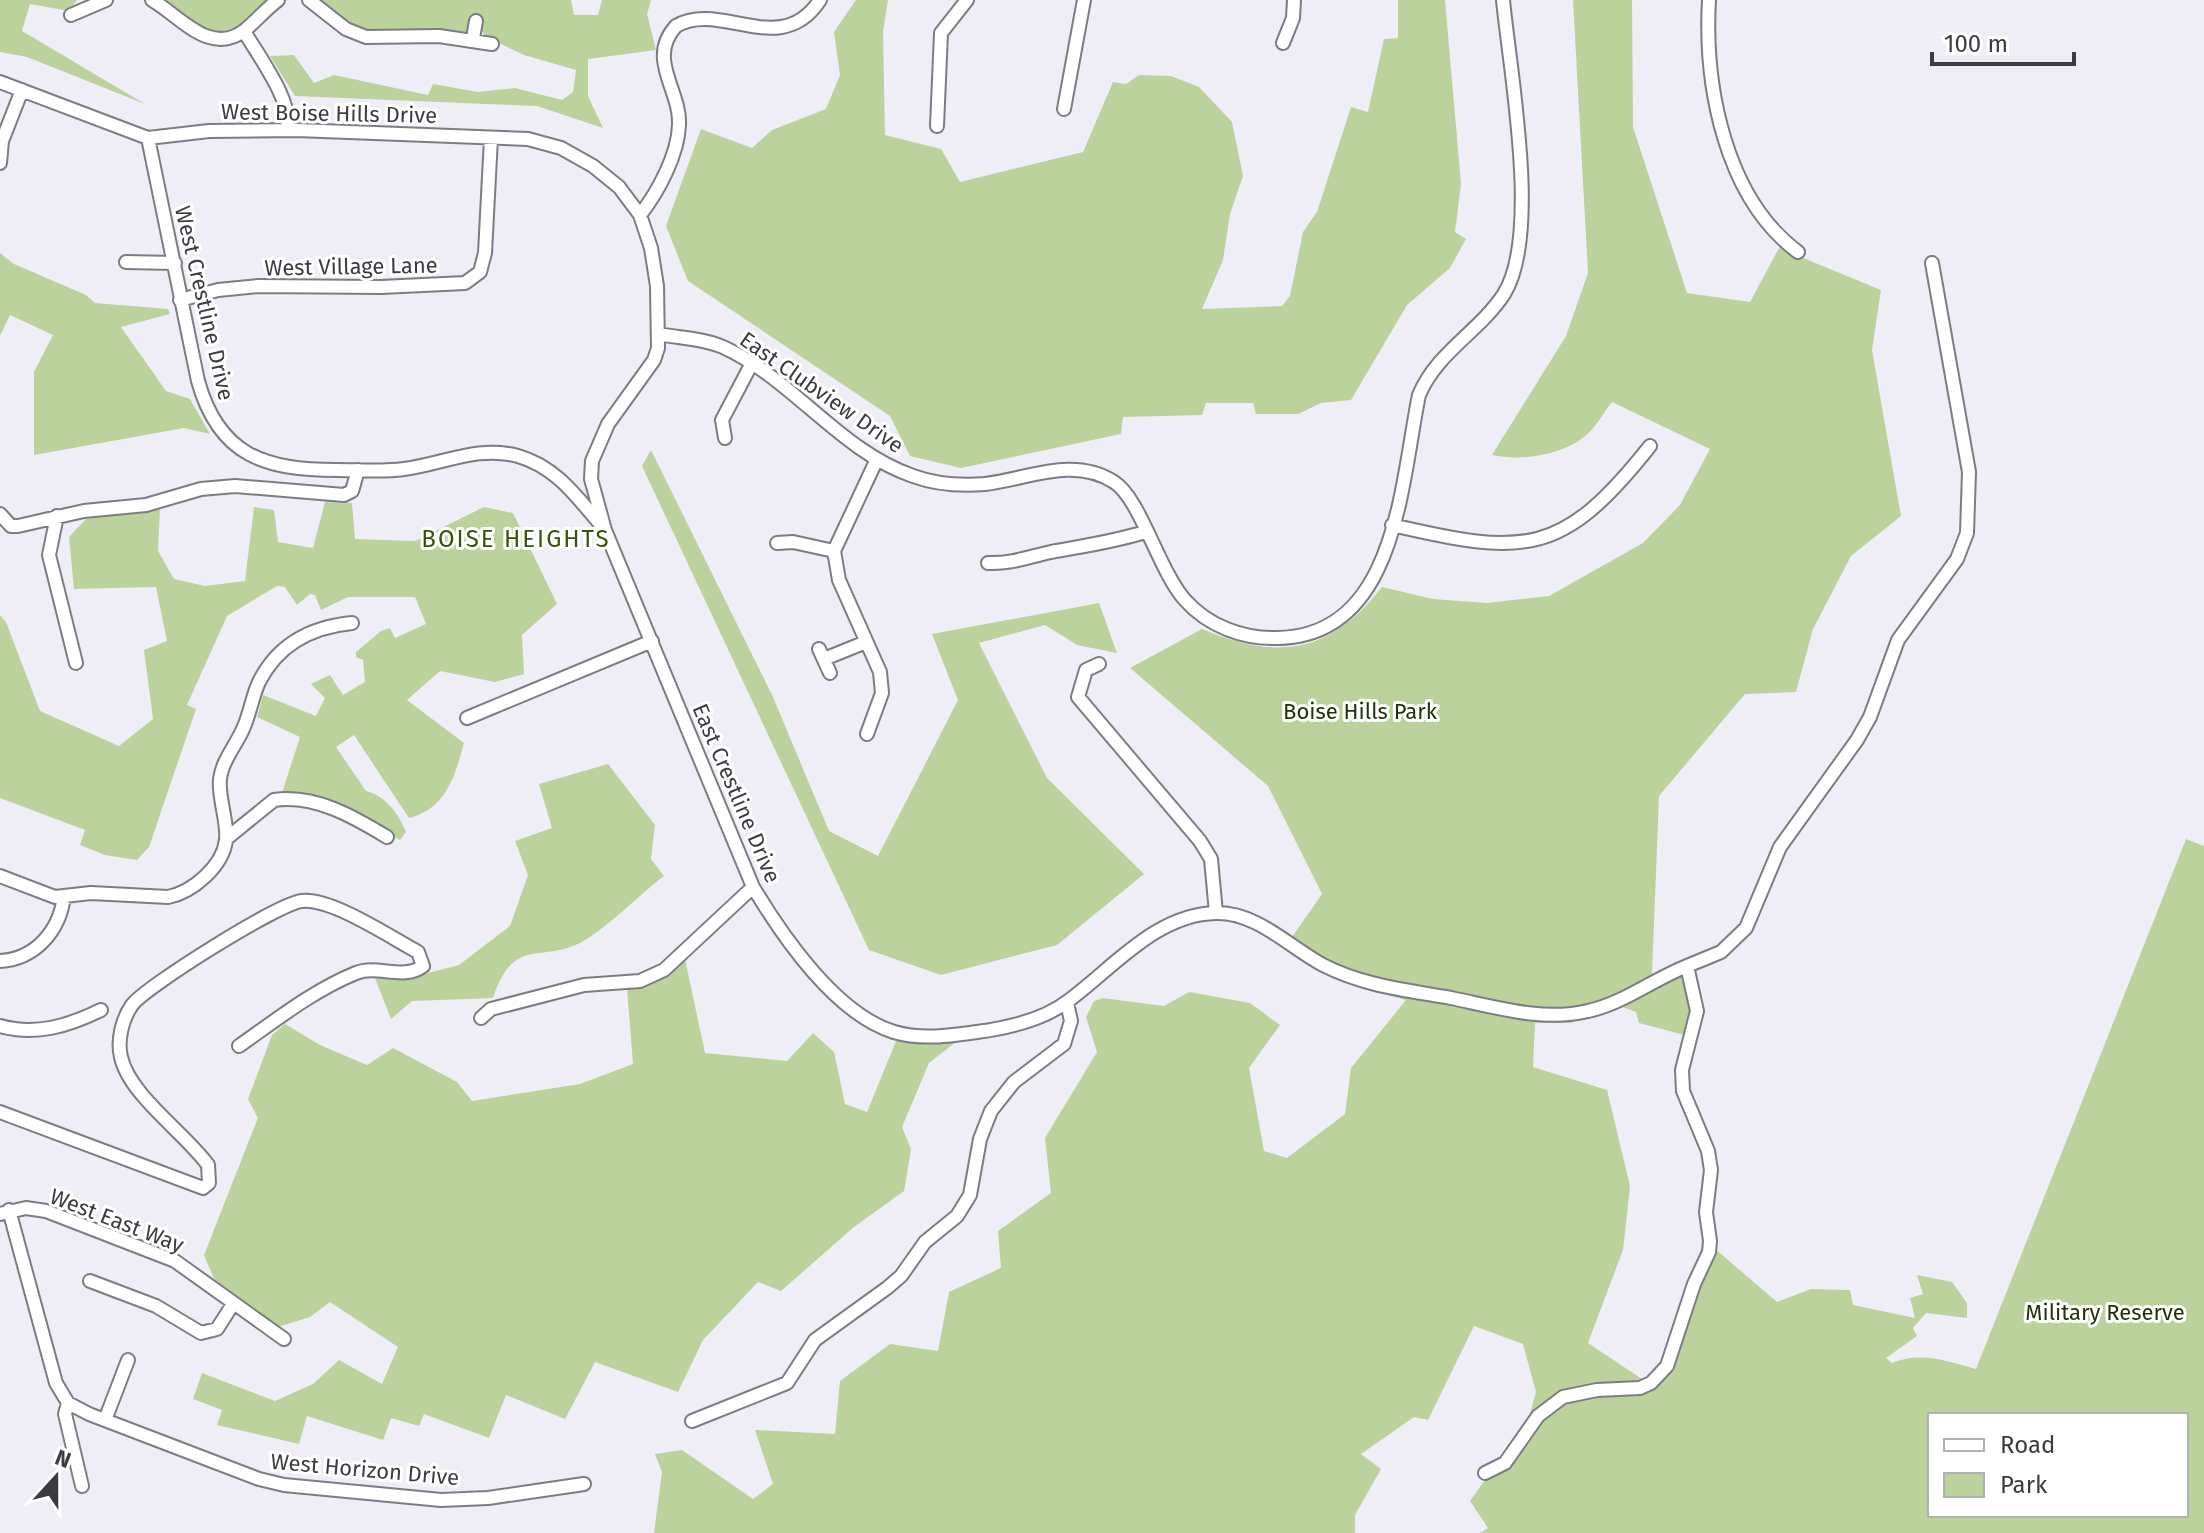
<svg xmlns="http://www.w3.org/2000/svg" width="2204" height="1533" font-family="'Fira Sans',sans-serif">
<rect width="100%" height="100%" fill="#efeef7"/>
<path fill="#bbd29c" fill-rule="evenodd" d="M0,0H77L69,11L30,4L22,31L145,104L27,57L0,52Z
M163,0H270L239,27L210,33Z
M320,0H571L574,15H598L602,0H651L647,14L656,50L588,59V96L603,128L537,106L295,96L270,56L294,55L314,83L334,75L428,95L433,84L478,92L515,88L562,100L573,92L576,70L524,55L484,36L478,21L465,34L367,32L347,24Z
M856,0H888L883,32L885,135L941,149L960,182L1083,152L1113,82L1126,84L1139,75L1171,76L1199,87L1232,122L1243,176L1230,214L1223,260L1202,309L1282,306L1290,296L1303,232L1317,212L1351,107L1368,112L1384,39L1398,38V0H1445L1461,184L1455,232L1466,239L1450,268L1407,305L1351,400L1321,403L1298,414H1256L1253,403H1206L1202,415L1123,417L1121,434L961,468L910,456L890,416L688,281L666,226L701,129L752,148L772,130L826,109L840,75L834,32Z
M1573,0H1632L1633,127L1687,293L1750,302L1779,248L1881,290L1872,350L1901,516L1851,556L1813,629L1796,692L1745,694L1659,796L1652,974L1697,977L1702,1020L1696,1038L1639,1023L1636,1012L1617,1005L1571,1023H1535L1533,1067L1607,1090L1630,1186L1623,1250L1588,1343L1645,1381L1661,1365L1707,1242L1777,1302L1811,1289L1850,1290L1853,1305L1915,1318L1910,1298L1923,1294L1917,1275L1952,1282L1967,1303V1318L1926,1313L1913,1328L1917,1336L1886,1358L1892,1363C1921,1351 1947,1361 1976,1369L2186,839L2204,846V1533H1480L1488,1528L1470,1501L1528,1420L1536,1392L1523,1344L1474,1326L1428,1420L1414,1417L1361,1454L1381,1469L1355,1515V1533H654L662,1472L655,1454L682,1450L753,1499L773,1484L755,1430L835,1434L840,1381L890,1344L938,1351L949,1292L1001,1268L998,1231L1051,1193L1045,1138L1097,1052L1086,1017L1094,1001L1103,998L1164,1006L1189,992L1250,1003L1280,1025L1249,1068L1264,1151L1287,1158L1345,1114L1351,1068L1406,1000L1355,986L1285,947L1322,894L1268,786L1130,668L1202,629C1278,661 1330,654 1382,587L1433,599L1487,603L1549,596L1643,543L1680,505L1710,449L1612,402C1604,412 1595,429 1584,437C1560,456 1520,461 1492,455L1566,336L1588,273ZM1930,1415H2186V1515H1930Z
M0,253L14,264L86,295L95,303L168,309L170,314L121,327L166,391L190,399L210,434L184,428L34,455V372L53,335L10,315L0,336Z
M651,450L773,697L829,831L878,856L958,700L932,634L1099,603L1117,653L1077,645L1045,625L979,643L1047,778L1144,874L1057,945L941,975L869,950L642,466Z
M325,502L352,503L355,539L415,541L484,507L513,513L557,604L522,635L524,674L495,682L440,671L407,700L464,743C455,776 446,809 409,818L354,735L336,747L366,791C386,796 399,814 406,832L400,840L337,802L282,793L300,737L257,717L263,695L316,716L325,698L311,684L330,675L343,695L365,682L363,660L356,657V652L381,631L390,628L395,638L426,624L415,597H348L321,610L315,595L310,594L297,605L285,587L277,586L227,616L187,705L196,709L149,847L137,860L105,855L80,845L85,830L0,798V615L6,622L40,711L119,746L153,719L144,650L167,641L156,587L74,589L69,537L86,519L160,508L158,551L174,579L205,586L245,581L254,507L274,510L278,542L313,548Z
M608,764L655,825L651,859L664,876C640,894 605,930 580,943C540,963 513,936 493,998L412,1001L391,1019L375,978H409L459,965L510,926L528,875L515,841L552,828L539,784Z
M685,959L705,1053L787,1061L813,1033L834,1052L845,1104L867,1112L896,1041H957L929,1063L902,1127L911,1149L904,1191L854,1227L781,1291L758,1282L703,1340L678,1392L595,1362L565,1419L506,1395L489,1438L424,1414L419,1426L391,1418L383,1440L307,1416L299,1444L217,1425L222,1410L193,1399L202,1373L275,1401L313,1384L339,1360L382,1384L398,1347L330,1302L310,1317L278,1327L215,1281L204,1255L258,1118L248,1099L272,1035L285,1024L320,1045L367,1065L393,1048L457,1082L472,1101L580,1084L633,1064L627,988L657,979Z"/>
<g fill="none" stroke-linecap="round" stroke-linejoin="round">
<defs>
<path id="minor" d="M152,0C180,16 210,57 245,30C257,20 266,9 278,0
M309,0L346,29L366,37L439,36L492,44
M1709,0C1704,86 1725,198 1798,252
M71,15L106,0
M244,31C257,54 296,105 286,130
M473,38L476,21
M1283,43L1293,18L1294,0
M0,82L148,138L209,131L297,130L528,139L561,148L593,166L619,187L640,215L651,248L657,286L658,348L654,360L608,424L592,461L591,479L605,530L753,887C783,937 836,1014 894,1032C921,1040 949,1036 977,1032C1008,1028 1043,1020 1068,1001C1112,969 1156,914 1216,913C1257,912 1289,947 1323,965C1364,986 1406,990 1451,998C1495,1007 1543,1022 1588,1011C1622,1004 1654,979 1687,966
M1064,109L1084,0
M937,126L941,33L967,0
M148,138L198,381C219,456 265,470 337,470C359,470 382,472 404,469C444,464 477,445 518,456C556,467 576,496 601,525
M0,163L2,141L22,90
M640,215C658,192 678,155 679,125C681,90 646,59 676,26C721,0 781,60 820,0
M126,262L175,263
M180,300L218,290L258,286L381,287L465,283L480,272L485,253L491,138
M658,334C679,338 702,338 723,347C793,379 840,451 913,476C935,484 961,486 985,484C1028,479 1073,456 1114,482C1140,498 1159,571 1185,600C1208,626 1243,639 1277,638C1397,637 1401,482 1419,395C1437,352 1479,332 1504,294C1541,234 1510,73 1503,0
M725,438L722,420L752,363
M0,514L11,526H18L84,511L146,505L201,489L235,486L344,495L352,491L358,470
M57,516L49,555L76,663
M1392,525C1525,556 1562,557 1650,446
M777,543L793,542L834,551
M988,563C1011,564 1028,557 1051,552C1083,546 1113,542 1145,532
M819,649L830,673
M824,659L866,642
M1099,664L1086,670L1078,697L1200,841L1211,859L1216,913
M467,718L652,641
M867,734L882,693L880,672L839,580L834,551L877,459
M226,839L274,800C315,794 354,817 387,837
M0,876L55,897L91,893L168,897C193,892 223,866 226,840C228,820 218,799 220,779C222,761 236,745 243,729C250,714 252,697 259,682C278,644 311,627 352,623
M0,961C36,959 60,930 64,896
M481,1018L491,1009L584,985L640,981L664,970L753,887
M0,1026C36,1036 68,1026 101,1010
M0,1112L203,1188L209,1183L208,1165C186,1134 129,1095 121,1057C117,1041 122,1019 132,1005C145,987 279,903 302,901C332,898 390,937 418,952L423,966C403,981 378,964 356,973C314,990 276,1020 239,1046
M9,1210L56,1383L68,1403L89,1414L259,1479L284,1485L441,1500L488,1498L584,1484
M0,1214L26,1208L46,1211L175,1261L284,1339
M90,1281L156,1306L201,1333L217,1329L233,1304
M68,1403L65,1414L82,1486
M105,1420L128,1360
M692,1421L787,1383L815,1340L887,1288L901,1276L925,1242L957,1216L970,1195L980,1139L991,1111L1014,1082L1064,1044L1071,1021L1067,1003
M1485,1473L1505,1463L1538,1416L1563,1397L1597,1390L1640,1388L1651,1383L1667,1366L1694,1284L1709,1252L1710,1241L1706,1212L1711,1170L1708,1151L1683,1091L1682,1070L1697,1011L1687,966L1721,952L1746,928L1780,847L1857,740L1870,717L1898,640L1957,559L1967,533L1969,472L1932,263"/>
</defs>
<use href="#minor" stroke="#7d7c84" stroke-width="16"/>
<use href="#minor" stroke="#fff" stroke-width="12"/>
</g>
<g text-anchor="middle" stroke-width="6" stroke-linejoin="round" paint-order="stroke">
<g font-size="22" fill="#3c3b3f" stroke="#fff">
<text transform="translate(329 113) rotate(1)" y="8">West Boise Hills Drive</text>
<text transform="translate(351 266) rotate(-1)" y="8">West Village Lane</text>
<text transform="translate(205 303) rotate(77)" y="8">West Crestline Drive</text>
<text transform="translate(822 392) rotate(35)" y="8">East Clubview Drive</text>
<text transform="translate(737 793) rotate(67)" y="8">East Crestline Drive</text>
<text transform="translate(117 1220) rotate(21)" y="8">West East Way</text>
<text transform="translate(365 1469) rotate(5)" y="8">West Horizon Drive</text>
</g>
<g font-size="22" fill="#243209" stroke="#fff">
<text x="1360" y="719">Boise Hills Park</text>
<text x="2105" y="1320">Military Reserve</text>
</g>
<g font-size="24" letter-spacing="2" fill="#3b5206" stroke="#fff">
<text x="516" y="547">BOISE HEIGHTS</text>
</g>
</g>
<rect x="1928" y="1413" width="260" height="104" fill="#ffffff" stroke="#b1b1b2" stroke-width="2"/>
<rect x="1944" y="1439" width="40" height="12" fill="#ffffff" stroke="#b1b1b2" stroke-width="2"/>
<text x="2000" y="1453" font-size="24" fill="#3c3b3f">Road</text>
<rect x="1944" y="1473" width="40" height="24" fill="#bbd29c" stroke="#b1b1b2" stroke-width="2"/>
<text x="2000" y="1493" font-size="24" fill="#3c3b3f">Park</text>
<g transform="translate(56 1477) rotate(21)" stroke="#ffffff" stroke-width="6" paint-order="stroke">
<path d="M0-6L14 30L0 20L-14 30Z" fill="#3c3b3f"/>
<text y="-12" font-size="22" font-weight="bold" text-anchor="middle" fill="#3c3b3f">N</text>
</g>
<path d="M1932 52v12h142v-12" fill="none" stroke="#3c3b3f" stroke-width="4"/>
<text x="1944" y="52" font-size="24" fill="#3c3b3f" stroke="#ffffff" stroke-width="6" paint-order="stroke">100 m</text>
</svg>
